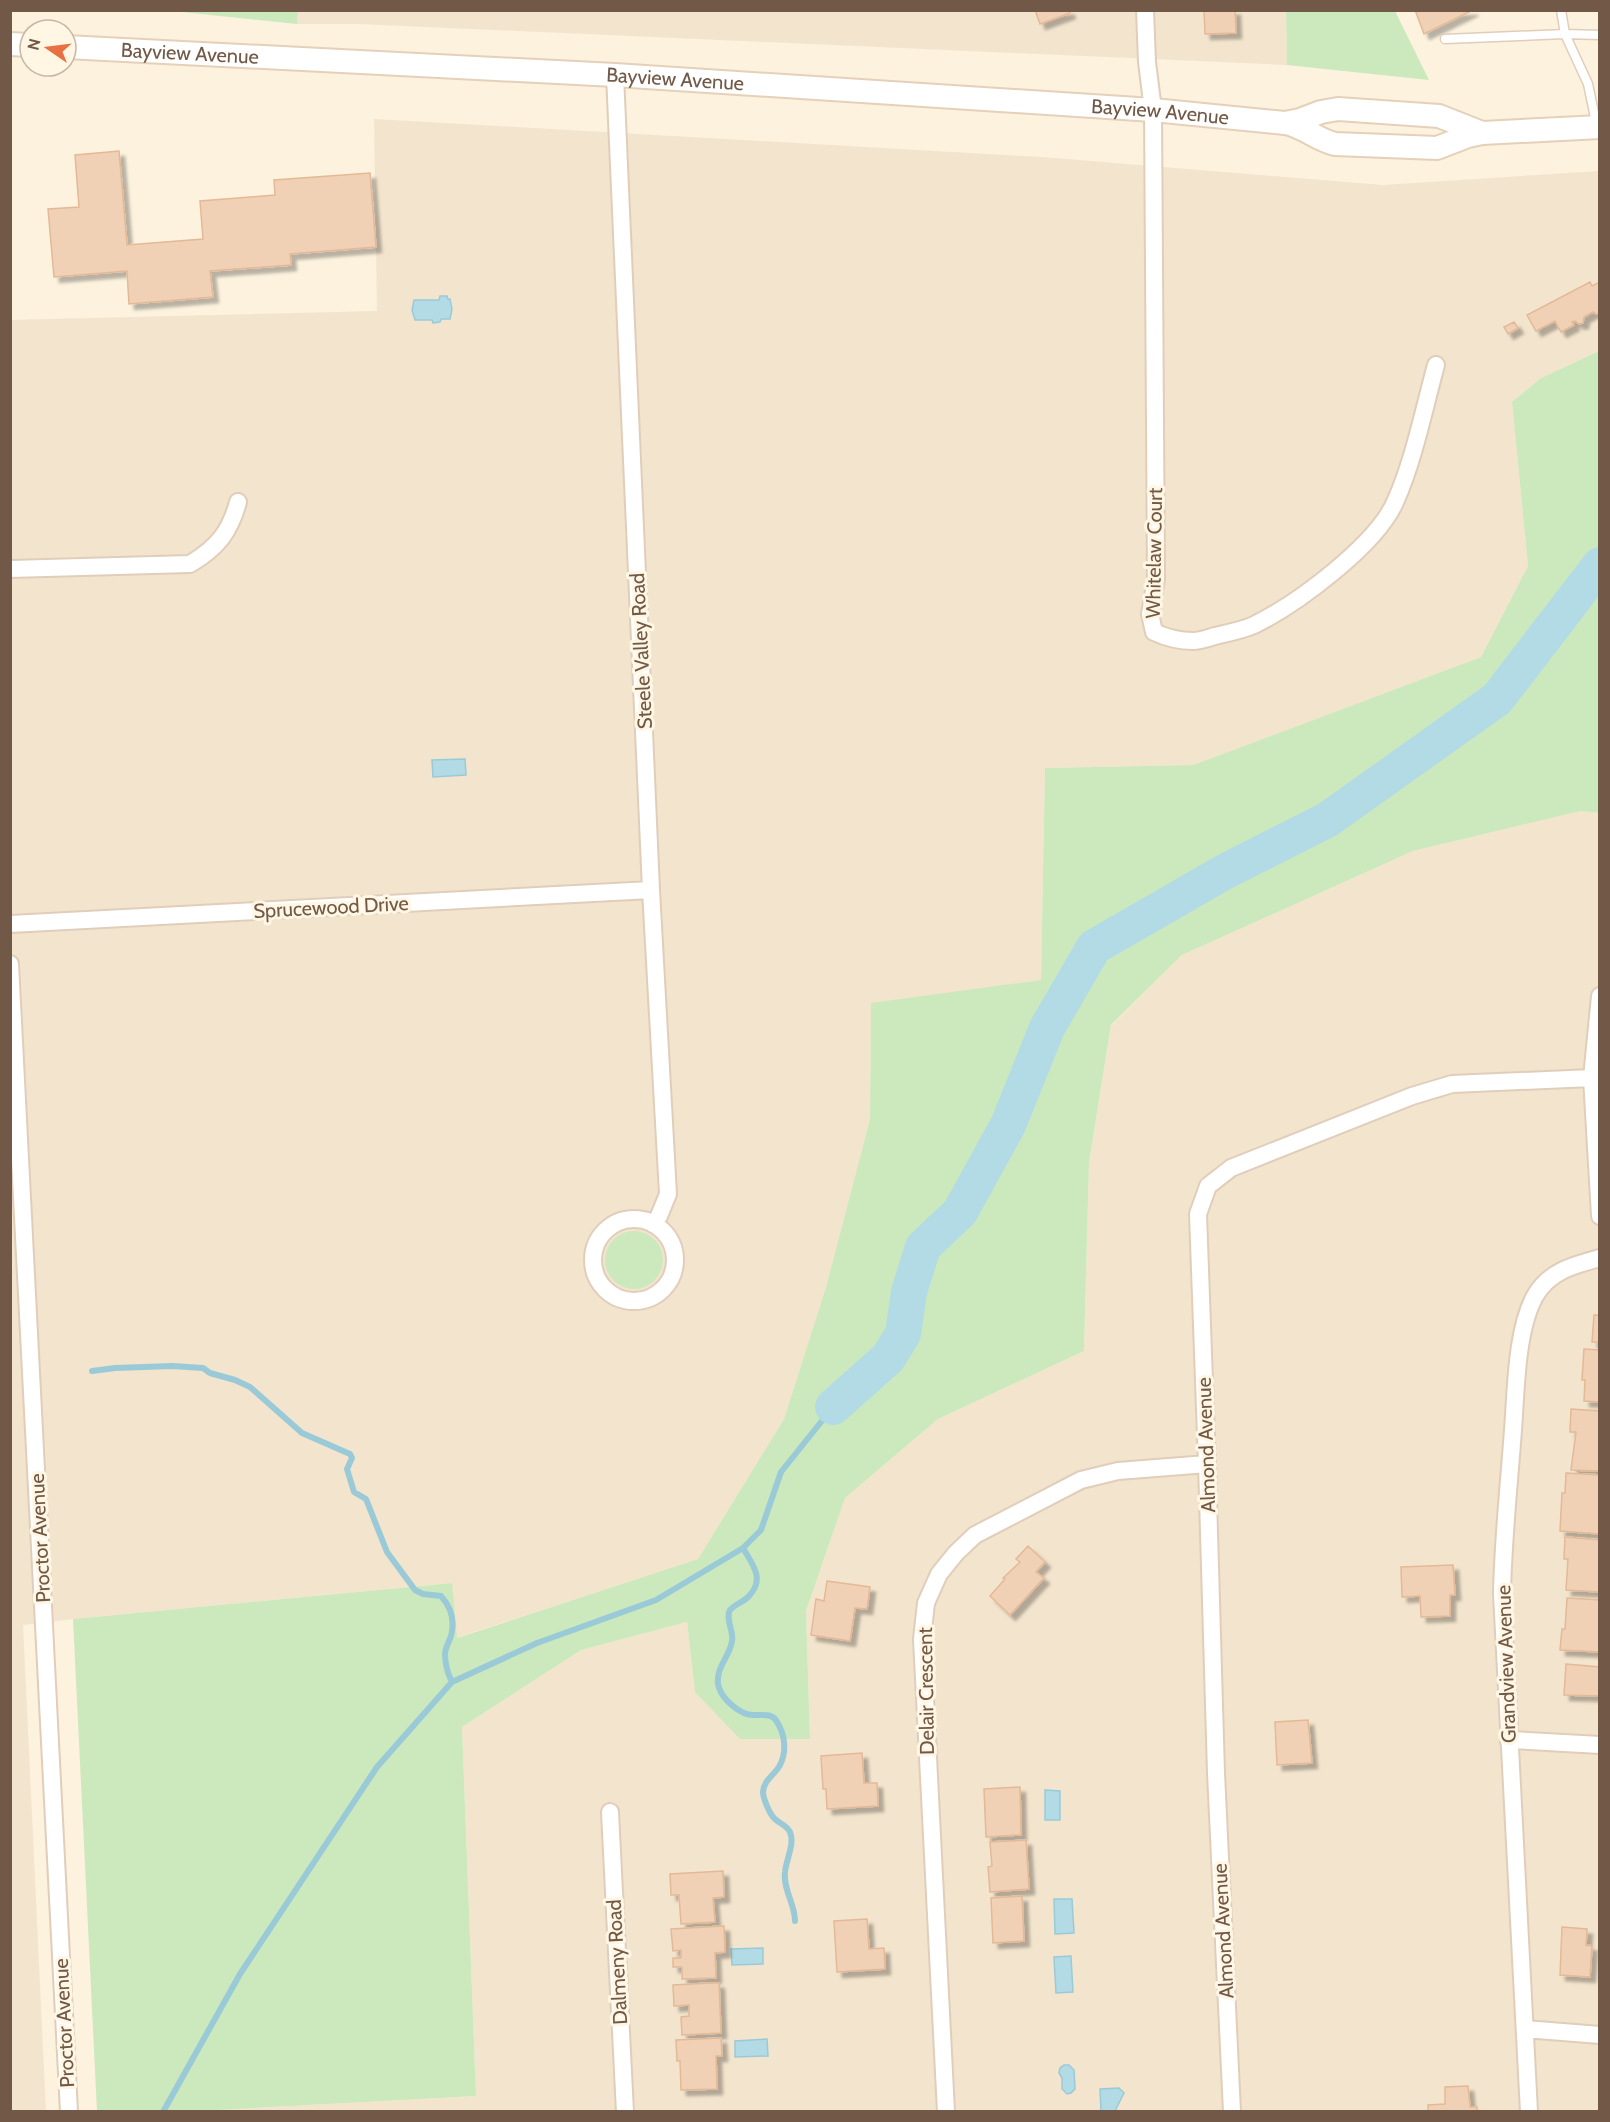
<svg xmlns="http://www.w3.org/2000/svg" width="1610" height="2122" font-family="Cabin,sans-serif">
<defs>
<filter id="shadow"><feDropShadow dx="5.5" dy="5.5" stdDeviation="1.5" flood-color="#0004"/></filter>
</defs>
<rect width="100%" height="100%" fill="#fcf2de"/>
<path fill="#f3e4cd" d="M298,10H1286L1287,65L358,24H297Z
M374,119L1042,157L1383,185L1599,171V351L1541,378L1512,402L1528,566L1481,657L1193,765L1045,768L1041,980L871,1004L870,1119L826,1287L784,1419L698,1559L456,1638L451,1583L73,1619L23,1625L46,2112L10,2111V320L377,311Z
M1581,811L1599,813V2111L218,2112L219,2110L476,2096L462,1727L581,1650L687,1622L695,1692L810,1738L806,1611L845,1498L938,1419L1084,1351L1089,1163L1111,1026L1182,955L1413,851Z"/>
<path fill="#cce9bd" d="M172,11H298L297,24Z
M1286,11H1395L1429,80L1287,65Z
M1599,351V813L1581,811L1413,851L1182,955L1111,1025L1089,1163L1084,1351L938,1419L845,1498L806,1611L810,1739H740L695,1692L687,1622L581,1650L462,1727L476,2096L219,2110L218,2112L97,2111L73,1619L452,1583L457,1638L698,1559L784,1419L826,1287L870,1119L871,1003L1041,980L1045,768L1193,765L1481,657L1528,566L1512,402L1541,378Z
M605 1260a29 29 0 1 1 58 0a29 29 0 1 1-58 0Z"/>
<path fill="#b3dbe5" stroke="#9acad7" stroke-width="1.5" d="M440,296H447L448,299H450L452,309L450,319H441L440,322L433,323L432,320H415L412,310L414,300H439Z
M465,759L466,775L433,777L432,760Z
M1045,1790L1060,1791V1820H1045Z
M1054,1899H1072L1074,1933L1055,1934Z
M763,1948V1964L732,1965L731,1949Z
M1071,1956L1073,1992L1056,1993L1054,1957Z
M767,2039L768,2056L735,2057V2041Z
M1064,2065H1069L1074,2070L1075,2089L1071,2093L1067,2094L1062,2089V2078L1059,2073L1060,2068Z
M1119,2088L1124,2093L1115,2111H1101L1100,2089Z"/>
<g fill="none" stroke-linecap="round" stroke-linejoin="round">
<path stroke="#9acad7" stroke-width="6" d="M92,1371L115,1368L172,1366L203,1368L210,1373L235,1380L250,1387L302,1433L350,1454L352,1458L347,1469L354,1492L366,1499L387,1552L415,1590L423,1594L441,1596C451,1607 455,1621 451,1636C449,1642 445,1648 445,1654C445,1664 448,1674 452,1682
M795,1921C795,1904 783,1890 785,1872C786,1860 795,1844 790,1832C787,1825 778,1823 773,1817C769,1812 763,1798 763,1792C764,1779 775,1775 780,1765C787,1752 785,1734 777,1722C770,1709 756,1719 744,1713C733,1708 720,1696 718,1684C716,1667 730,1656 732,1641C734,1632 725,1618 730,1610C735,1604 744,1602 749,1596C765,1579 753,1565 743,1548L761,1530L781,1472L833,1407
M163,2112L240,1974L377,1767L452,1682L537,1643L656,1600L743,1548"/>
<path stroke="#b3dbe5" stroke-width="36" d="M833,1407L888,1358L903,1334L909,1292L923,1247L960,1212L1008,1125L1047,1028L1094,947L1226,871L1327,820L1497,699L1600,565"/>
</g>
<path fill="#f1d1b6" stroke="#e4b996" stroke-width="1.5" filter="url(#shadow)" d="M1035,10H1069L1070,13L1040,24Z
M1204,10H1235L1236,33L1205,34Z
M1415,10H1473L1424,34Z
M119,151L127,245L203,239L200,201L275,195L274,180L370,173L376,247L290,254L291,265L210,271L213,297L129,304L127,271L54,277L48,209L79,207L75,155Z
M1590,282L1592,286L1600,282V314H1596L1593,312L1584,317L1583,323L1579,324L1575,321L1572,322L1574,325L1561,332L1555,321L1536,331L1527,315Z
M1514,322L1518,328L1508,334L1504,327Z
M1594,1315H1600V1342H1592Z
M1584,1349L1600,1350V1402L1584,1401L1585,1380H1582Z
M1571,1409L1600,1411V1471L1571,1470L1576,1432H1570Z
M1566,1473L1600,1475V1534L1560,1531L1562,1493H1565Z
M1565,1537L1600,1540V1592L1566,1590L1568,1559H1564Z
M1028,1546L1045,1562L1036,1572L1044,1578L1010,1615L990,1596L1005,1579L1003,1578L1020,1562L1016,1559Z
M1453,1565L1455,1595H1450V1616L1421,1617L1420,1596L1402,1597L1401,1567Z
M827,1581L870,1587L867,1609L855,1608L850,1641L811,1635L816,1599L824,1601Z
M1567,1598L1600,1600V1652L1560,1650L1562,1629H1565Z
M1566,1664L1600,1667V1696L1564,1695Z
M1308,1720L1312,1763L1277,1765L1275,1722Z
M862,1753L864,1783H877L878,1806L827,1809L826,1789H823L821,1756Z
M1020,1787L1021,1835L986,1837L984,1789Z
M1026,1840L1029,1889L990,1892L988,1867L992,1866L990,1842Z
M723,1871L724,1897L713,1898L715,1922L681,1924L679,1895H671L670,1874Z
M1022,1896L1024,1941L993,1943L991,1898Z
M867,1919L869,1949L884,1948L885,1969L837,1972L834,1921Z
M724,1926L725,1952L715,1953L716,1978L682,1979V1967H673V1958H681V1950L673,1951L671,1929Z
M1562,1927L1587,1929L1586,1945L1592,1946L1590,1977L1560,1975Z
M712,1983H719L721,2033L682,2035L681,2017L689,2016V2005L674,2006L673,1985Z
M721,2038L722,2056H716L717,2089L681,2090L680,2061H677L676,2040Z
M1468,2086L1470,2107H1477V2112H1428V2105L1445,2104V2087Z"/>
<g fill="none" stroke-linecap="round" stroke-linejoin="round">
<defs>
<path id="service" d="M1561,10L1565,34L1588,84L1597,127
M1445,39L1565,34L1600,35"/>
<path id="minor" d="M1145,10L1147,62L1153,110L1156,579L1150,614L1154,632C1167,638 1178,641 1193,641C1200,641 1208,638 1215,636C1228,633 1243,630 1254,625C1297,604 1378,544 1396,500C1414,459 1424,409 1436,365
M615,75L651,890L668,1194L659,1216L653,1224
M10,569L190,564C217,548 230,532 238,502
M10,924L651,890
M10,964L69,2112
M1600,996L1592,1078L1600,1216
M593 1260a41 41 0 1 1 82 0a41 41 0 1 1-82 0Z
M1509,1742L1512,1740L1600,1745
M610,1812L625,2112
M1525,2029L1600,2035
M946,2112L922,1639L926,1603L939,1574L956,1553L975,1535L1081,1480L1118,1471L1207,1464
M1232,2112L1216,1773L1207,1464L1198,1214L1208,1186L1231,1168L1412,1096L1452,1084L1592,1078
M1529,2112L1502,1594C1503,1539 1509,1485 1513,1430C1516,1391 1516,1330 1535,1296C1549,1271 1574,1265 1600,1258"/>
<g id="secondary">
<path d="M10,44L30,45"/>
<path id="s1" d="M66,47L615,75L1153,110L1285,123C1303,126 1317,140 1335,144L1437,148L1468,136L1482,133L1600,127"/>
<path d="M1285,123L1300,120L1321,112L1338,109L1439,116L1482,133"/>
</g>
</defs>
<use href="#service" stroke="#e0cebb" stroke-width="11"/>
<use href="#minor" stroke="#e0cebb" stroke-width="20"/>
<use href="#secondary" stroke="#e5d0b9" stroke-width="26"/>
<use href="#service" stroke="#fff" stroke-width="8"/>
<use href="#minor" stroke="#fff" stroke-width="16"/>
<use href="#secondary" stroke="#fff" stroke-width="22"/>
</g>
<g text-anchor="middle" stroke-width="6" stroke-linejoin="round" paint-order="stroke">
<g font-size="20" fill="#725947" stroke="#fff6e4">
<text dy="7" stroke="none"><textPath href="#s1" startOffset="124">Bayview Avenue</textPath></text>
<text dy="7" stroke="none"><textPath href="#s1" startOffset="610">Bayview Avenue</textPath></text>
<text dy="7" stroke="none"><textPath href="#s1" startOffset="1096">Bayview Avenue</textPath></text>
<text transform="translate(1154 553) rotate(-89)" y="7">Whitelaw Court</text>
<text transform="translate(641 651) rotate(-93)" y="7">Steele Valley Road</text>
<text transform="translate(331 907) rotate(-3)" y="7">Sprucewood Drive</text>
<text transform="translate(1206 1445) rotate(-92)" y="7">Almond Avenue</text>
<text transform="translate(40 1538) rotate(-93)" y="7">Proctor Avenue</text>
<text transform="translate(1506 1664) rotate(-92)" y="7">Grandview Avenue</text>
<text transform="translate(926 1691) rotate(-91)" y="7">Delair Crescent</text>
<text transform="translate(1223 1931) rotate(-93)" y="7">Almond Avenue</text>
<text transform="translate(617 1962) rotate(-93)" y="7">Dalmeny Road</text>
<text transform="translate(64 2023) rotate(-93)" y="7">Proctor Avenue</text>
</g>
</g>
<rect width="1610" height="2122" fill="none" stroke="#725947" stroke-width="24"/>
<g transform="translate(48 48) rotate(284)"><circle r="28" fill="#fff6e4" stroke="#c7b7a5" stroke-width="1.5"/>
<path d="M0-4.5L10 22L0 15L-10 22Z" fill="#e87142"/>
<text y="-9" font-size="16" font-weight="bold" text-anchor="middle" fill="#725947">N</text>
</g>
</svg>
